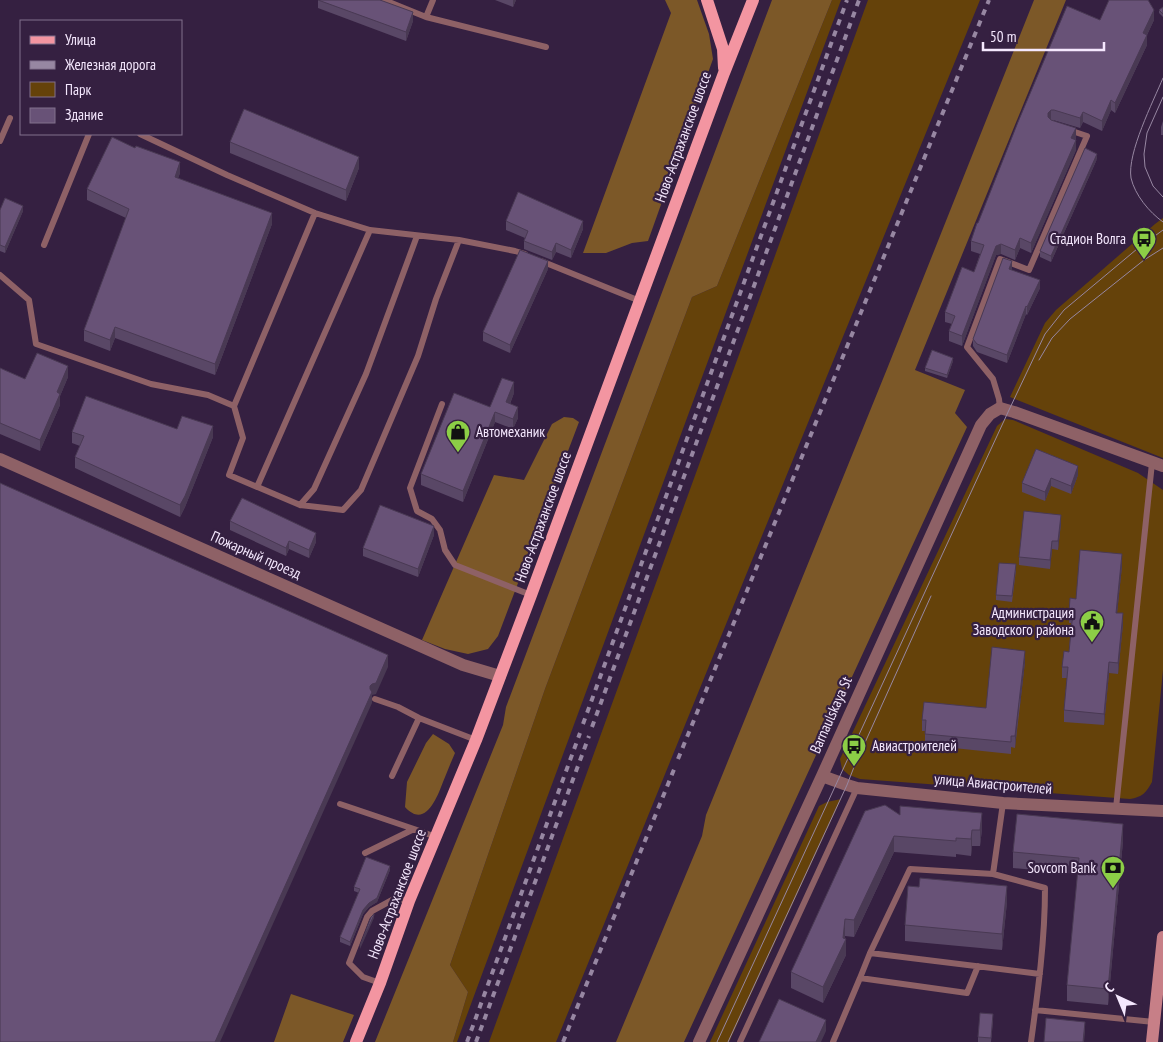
<svg xmlns="http://www.w3.org/2000/svg" width="1163" height="1042" font-family="'PT Sans Narrow',sans-serif">
<rect width="100%" height="100%" fill="#352041"/>
<path fill="#65420a" d="M832,0H841L457,1042H453L468,992L450,965L545,689L692,297L717,286Z
M868,0H980L556,1042H489Z
M1163,218V458L1010,397L1045,323L1056,310L1155,224Z
M1005,419L1013,420L1138,473L1163,490V670L1152,782C1146,793 1142,797 1130,799L860,779L849,775L842,769L840,759L997,426Z
M841,799L729,1042H710L819,806L827,802Z"/>
<path fill="#7c5828" d="M665,0H697L709,34L713,59L648,241L632,243L606,253H583L671,13Z
M772,0H832L717,286L692,297L545,689L450,965L468,992L453,1042H375L503,725L506,707Z
M1034,0H1066L915,370L965,390L955,413L967,427L684,1042H616L702,836L706,815L887,369Z
M564,417L573,418L579,422L498,636L488,649L468,654L445,649L422,640L494,475L524,480L552,424Z
M433,734L449,744L455,753C451,762 447,772 443,782C437,798 425,829 405,807L407,782L426,743Z
M291,994L354,1015L343,1042H274Z"/>
<g fill="none" stroke-linecap="round" stroke-linejoin="round">
<path stroke="#8e6166" stroke-width="6" d="M384,0L426,17L546,47
M426,17L433,0
M140,134L227,175L315,213L370,230L459,240L515,251L525,254
M0,141L10,118
M44,245L89,134
M541,261L640,301
M0,275L29,300L36,344L151,384L208,395L234,406L243,438L229,475L300,505L343,510L361,490L418,356L436,299L459,240
M442,404L410,488L417,511L432,519L440,530L445,550L455,565L531,595
M234,406L315,213
M1000,408L999,399L993,379L967,347L1000,259L1029,270L1087,136L1069,130
M257,487L370,230
M300,505L314,489L366,374L417,236
M375,699L398,707L419,718L476,740
M392,776L419,718
M340,804L414,829
M1116,808L1152,463
M365,853L414,829L436,837
M993,874L1045,888C1045,940 1038,991 1031,1042
M870,953L910,869L993,874L1003,803
M978,966L967,993L860,978L870,953L1040,974
M380,983L363,977L349,963L367,917L372,911L394,899L409,901
M1035,1010L1154,1022
M740,1042L857,788
M833,1042L860,978"/>
<path stroke="#8e6166" stroke-width="12" d="M822,776L847,785L857,788L1003,803L1163,811
M699,1042L822,776L981,425L990,414L1000,408L1014,412L1163,466"/>
<path stroke="#8e6166" stroke-width="12" d="M0,459L463,665L500,676"/>
<path stroke="#c77f87" stroke-width="12" d="M1152,1042L1163,937"/>
<path stroke="#f395a1" stroke-width="12" d="M707,0L723,49L724,68
M356,1042L380,983L409,901L476,740L531,595L724,73L753,0"/>
<path stroke="#9787a2" stroke-width="1" d="M1163,78C1153,102 1127,153 1131,178C1135,195 1149,212 1163,222
M1163,97L1147,133L1144,154L1145,167L1153,186L1163,197
M1039,360L1052,338L1070,319L1144,260L1163,248
M717,1042L1009,410L1045,334L1064,310L1137,249L1163,230
M728,1042L847,785L854,767L931,596"/>
<path stroke="#9787a2" stroke-width="4" stroke-dasharray="6 6" stroke-linecap="butt" d="M583,724L847,0
M592,727L859,0
M678,759L989,0
M467,1042L580,733
M476,1042L589,736
M563,1042L675,767"/>
</g>
<path fill="#594766" d="M318,0L413,21L406,41L318,8Z
M495,0H516L513,7Z
M1163,7V17L1159,13V10Z
M1100,20H1154L1147,35V45L1115,113L1111,110L1102,131L1083,122L1080,128L1053,120L1076,138L1075,140L1076,150L1031,253L1020,248L1015,260L1001,254L996,255L962,346L949,341V331L952,324L945,322V312L974,272L980,254L971,251V241L978,223Z
M1163,121V135H1161V127Z
M230,142L359,168L346,201L230,153Z
M1097,159L1051,262L1040,257V251Z
M180,173L178,178L272,224L215,375L115,338L110,351L84,341V330L126,218L87,200V189Z
M0,210L23,211L5,253L0,251Z
M506,221L583,229L571,258L556,252L552,260L524,249V241L525,238L506,230Z
M548,269L510,353L483,341V332Z
M1012,269V270L1040,288L1027,315L1026,314L1007,363L977,352L973,346V339Z
M953,361L947,378L925,371V368Z
M0,368L25,379L68,377L60,396V405L40,451L0,434Z
M514,393L510,404L518,418L513,429L495,422L463,502L421,485V474L490,407Z
M177,429L213,437L185,507L180,517L75,468V457L80,446L72,443V432Z
M1036,449L1078,475L1071,494L1051,486L1045,501L1022,492V483Z
M230,521L316,542L309,558L289,549L286,556L230,530Z
M1061,523L1058,550L1052,549L1050,569L1019,565V557Z
M434,535L418,577L363,556V548Z
M1122,566L1117,613L1123,624L1118,674L1109,673L1104,725L1064,722V710L1067,678H1062V667L1069,652L1071,623H1069V612L1076,599Z
M1016,570L1012,602L996,600V595Z
M1025,662L1015,748L1011,747V754L925,745V731H922V720L986,708Z
M900,815L982,829L980,846H972L971,856L956,854V857L894,852L854,937L845,936L846,955L823,1003L791,988V972Z
M1123,841L1108,1005L1067,1001V985L1078,874L1013,868V852Z
M390,870L377,902L369,907L363,914L350,946L340,942V937L359,893L354,891V887Z
M1007,902L1002,950L905,941V925Z
M993,1020L991,1042H978V1037Z"/>
<path fill="#493953" d="M513,0H516L513,7Z
M1154,10V20L1147,35V45L1115,113V103L1143,33Z
M413,12V21L406,41V32Z
M1111,100V110L1102,131V121Z
M1051,110V120L1048,127V113Z
M1083,112V122L1080,128V118Z
M1076,128V138L1071,148V138Z
M1076,140V150L1031,253V243Z
M1097,154V159L1051,262V256Z
M359,157V168L346,201V190Z
M180,162V173L175,188V177Z
M23,206V211L5,253V247Z
M272,213V224L215,375V364Z
M583,221V229L571,258V250Z
M1020,238V248L1015,260V250Z
M556,243V252L552,260V252Z
M1001,244V254L996,255L962,346V336L996,246Z
M548,261V269L510,353V345Z
M1012,261V269L1009,277V269Z
M1040,280V288L1027,315V307Z
M1026,306V314L1007,363V355Z
M115,327V338L110,351V340Z
M953,358V361L947,378V375Z
M68,366V377L60,396V405L40,451V440L57,392Z
M514,382V393L506,413V402Z
M518,407V418L513,429V419Z
M495,412V422L463,502V491Z
M213,426V437L185,507L180,517V505Z
M1078,466V475L1071,494V486Z
M1051,478V486L1045,501V492Z
M1061,515V523L1058,550V541Z
M434,526V535L418,577V569Z
M316,533V542L309,558V550Z
M289,541V549L286,556V548Z
M1052,541V549L1050,569V560Z
M1122,554V566L1116,624V613Z
M1123,613V624L1118,674V663Z
M1025,651V662L1020,706V695Z
M388,655V667L376,694L372,695V703L220,1042H215L370,686Z
M1109,662V673L1104,725V714Z
M1019,695V706L1015,748V736Z
M982,813V829L980,846V830Z
M1123,824V841L1108,1005V989Z
M972,830V846L971,856V839Z
M894,836V852L854,937V920Z
M390,866V870L377,902L369,907L363,914L350,946V942L363,910Z
M1007,886V902L1002,950V934Z
M374,915V918L360,949V946Z
M845,919V940L846,939V955L823,1003V987L843,938Z
M826,1020V1031L821,1042H816Z
M1085,1022V1033L1084,1042H1083Z"/>
<path fill="#685277" stroke="#493953" d="M318,0H380L413,12L406,32Z
M1109,0H1148L1154,10L1143,33L1147,35L1115,103L1111,100L1102,121L1083,112L1080,118L1054,110H1051L1048,113V117L1051,120L1076,128L1071,138L1076,140L1031,243L1020,238L1015,250L1001,244L996,246L962,336L949,331L955,316L945,312L962,267L974,272L984,245L971,241L977,223H978L1018,122L1067,6L1100,20Z
M1163,7V14L1159,10Z
M244,109L359,157L346,190L230,142Z
M112,137L135,148L136,146L180,162L175,177L272,213L215,364L115,327L110,340L84,330L129,209L87,189Z
M1085,148L1097,154L1051,256L1040,251Z
M518,192L583,221L571,250L556,243L552,252L524,241L528,231L506,221Z
M5,198L23,206L5,247L0,245V210Z
M520,250L548,261L510,345L483,332Z
M1003,258L1012,261L1009,269L1040,280L1027,307L1026,306L1007,355L977,344L973,339Z
M932,350L953,358L947,375L925,368Z
M37,353L68,366L57,392L60,394L40,440L0,423V368L25,379Z
M502,378L514,382L506,402L518,407L513,419L495,412L463,491L421,474L454,393L490,407Z
M86,396L177,429L182,416L213,426L185,496L180,505L75,457L84,436L72,432Z
M1036,449L1078,466L1071,486L1051,478L1045,492L1022,483Z
M0,483L388,655L376,683L372,684L370,686V689L372,692L215,1042H0Z
M242,498L316,533L309,550L289,541L286,548L230,521Z
M380,505L434,526L418,569L363,548Z
M1024,511L1061,515L1058,541H1052L1050,560L1019,557Z
M1080,550L1122,554L1116,613H1123L1118,663L1109,662L1104,714L1064,710L1068,667H1062L1064,651L1069,652L1073,612H1069L1070,598L1076,599Z
M999,563L1016,564L1012,596L996,595Z
M992,647L1025,651L1015,736H1011V742L925,734L926,720H922L924,702L986,708Z
M885,805L900,815V806L982,813L980,830H972L971,839L956,838V841L894,836L854,920L845,919L843,938L846,939L823,987L791,972L865,811Z
M1017,814L1123,824L1108,989L1067,985L1079,858L1013,852Z
M366,857L390,866L377,898L369,903L363,910L350,942L340,937L360,889L354,887Z
M920,878L1007,886L1002,934L905,925L908,886L919,887Z
M374,914V915L360,946L371,917Z
M779,999L826,1020L816,1042H759Z
M980,1013L993,1014L991,1038L978,1037Z
M1046,1018L1085,1022L1083,1042H1044Z"/>
<defs>
<symbol id="bus-pin" viewBox="-11 -11 22 30"><path d="M0 17L-7.5 6A9.5 9.5 0 1 1 7.5 6Z" fill="#8cce46" stroke="#352041"/><path d="M-5-6H5V4H4V6H2V4H-2V6H-4V4H-5ZM-3.5-4V0h7V-4ZM-3.5 1.2v1.5H-2V1.2ZM2 1.2v1.5H3.5V1.2Z" fill="#111"/></symbol>
<symbol id="shop-pin" viewBox="-11 -11 22 30"><path d="M0 17L-7.5 6A9.5 9.5 0 1 1 7.5 6Z" fill="#8cce46" stroke="#352041"/><path d="M-5-2.5h2.3a2.7 3.5 0 0 1 5.4 0H5L5.5 6h-11ZM-1.5-2.5h3a1.5 2.3 0 0 0-3 0Z" fill="#111"/></symbol>
<symbol id="civic-pin" viewBox="-11 -11 22 30"><path d="M0 17L-7.5 6A9.5 9.5 0 1 1 7.5 6Z" fill="#8cce46" stroke="#352041"/><path d="M-.6-6.5H3V-4.5H.6V-3L4-1V1h2V6H-6V1h2V-1L-.6-3ZM-1.2 2.5V6h2.4V2.5Z" fill="#111"/></symbol>
<symbol id="bank-pin" viewBox="-11 -11 22 30"><path d="M0 17L-7.5 6A9.5 9.5 0 1 1 7.5 6Z" fill="#8cce46" stroke="#352041"/><path d="M-6-4H6V4H-6ZM0-2.3a2.3 2.3 0 1 0 0 4.6a2.3 2.3 0 1 0 0-4.6Z" fill="#111"/></symbol>
</defs>
<g fill-rule="evenodd">
<use href="#bus-pin" x="1130" y="225" width="28" height="38"/>
<use href="#shop-pin" x="444" y="418" width="28" height="38"/>
<use href="#civic-pin" x="1078" y="608" width="28" height="38"/>
<use href="#bus-pin" x="840" y="732" width="28" height="38"/>
<use href="#bank-pin" x="1099" y="854" width="28" height="38"/>
</g>
<g text-anchor="middle" stroke-width="4.5" stroke-linejoin="round" paint-order="stroke">
<g font-size="15" fill="#f5e8fe" stroke="#352041">
<text transform="translate(683 137) rotate(-70)" y="5">Ново-Астраханское шоссе</text>
<text transform="translate(543 517) rotate(-70)" y="5">Ново-Астраханское шоссе</text>
<text transform="translate(256 555) rotate(24)" y="5">Пожарный проезд</text>
<text transform="translate(831 715) rotate(-66)" y="5">Barnaulskaya St</text>
<text transform="translate(993 784) rotate(5)" y="5">улица Авиастроителей</text>
<text transform="translate(397 894) rotate(-69)" y="5">Ново-Астраханское шоссе</text>
</g>
<g font-size="15" fill="#f5e8fe" stroke="#352041" text-anchor="end">
<text x="1126" y="244">Стадион Волга</text>
<text x="476" y="437" text-anchor="start">Автомеханик</text>
<text x="1074" y="618">Администрация<tspan x="1074" dy="17">Заводского района</tspan></text>
<text x="872" y="751" text-anchor="start">Авиастроителей</text>
<text x="1096" y="873">Sovcom Bank</text>
</g>
</g>
<rect x="20" y="20" width="162" height="115" fill="#352041" stroke="#82708d"/>
<rect x="30" y="36" width="25" height="8" fill="#f395a1" stroke="#82708d"/>
<text x="65" y="45" font-size="15" fill="#f5e8fe">Улица</text>
<rect x="30" y="61" width="25" height="8" fill="#9787a2" stroke="#82708d"/>
<text x="65" y="70" font-size="15" fill="#f5e8fe">Железная дорога</text>
<rect x="30" y="82" width="25" height="15" fill="#65420a" stroke="#82708d"/>
<text x="65" y="95" font-size="15" fill="#f5e8fe">Парк</text>
<rect x="30" y="108" width="25" height="15" fill="#685277" stroke="#82708d"/>
<text x="65" y="120" font-size="15" fill="#f5e8fe">Здание</text>
<g transform="translate(1118 997) rotate(316)" stroke="#352041" stroke-width="4" paint-order="stroke">
<path d="M0-4L9 19L0 12L-9 19Z" fill="#f5e8fe"/>
<text y="-8" font-size="14" font-weight="bold" text-anchor="middle" fill="#f5e8fe">С</text>
</g>
<path d="M983 42v8h121v-8" fill="none" stroke="#f5e8fe" stroke-width="2.5"/>
<text x="990" y="42" font-size="15" fill="#f5e8fe" stroke="#352041" stroke-width="4" paint-order="stroke">50 m</text>
</svg>
